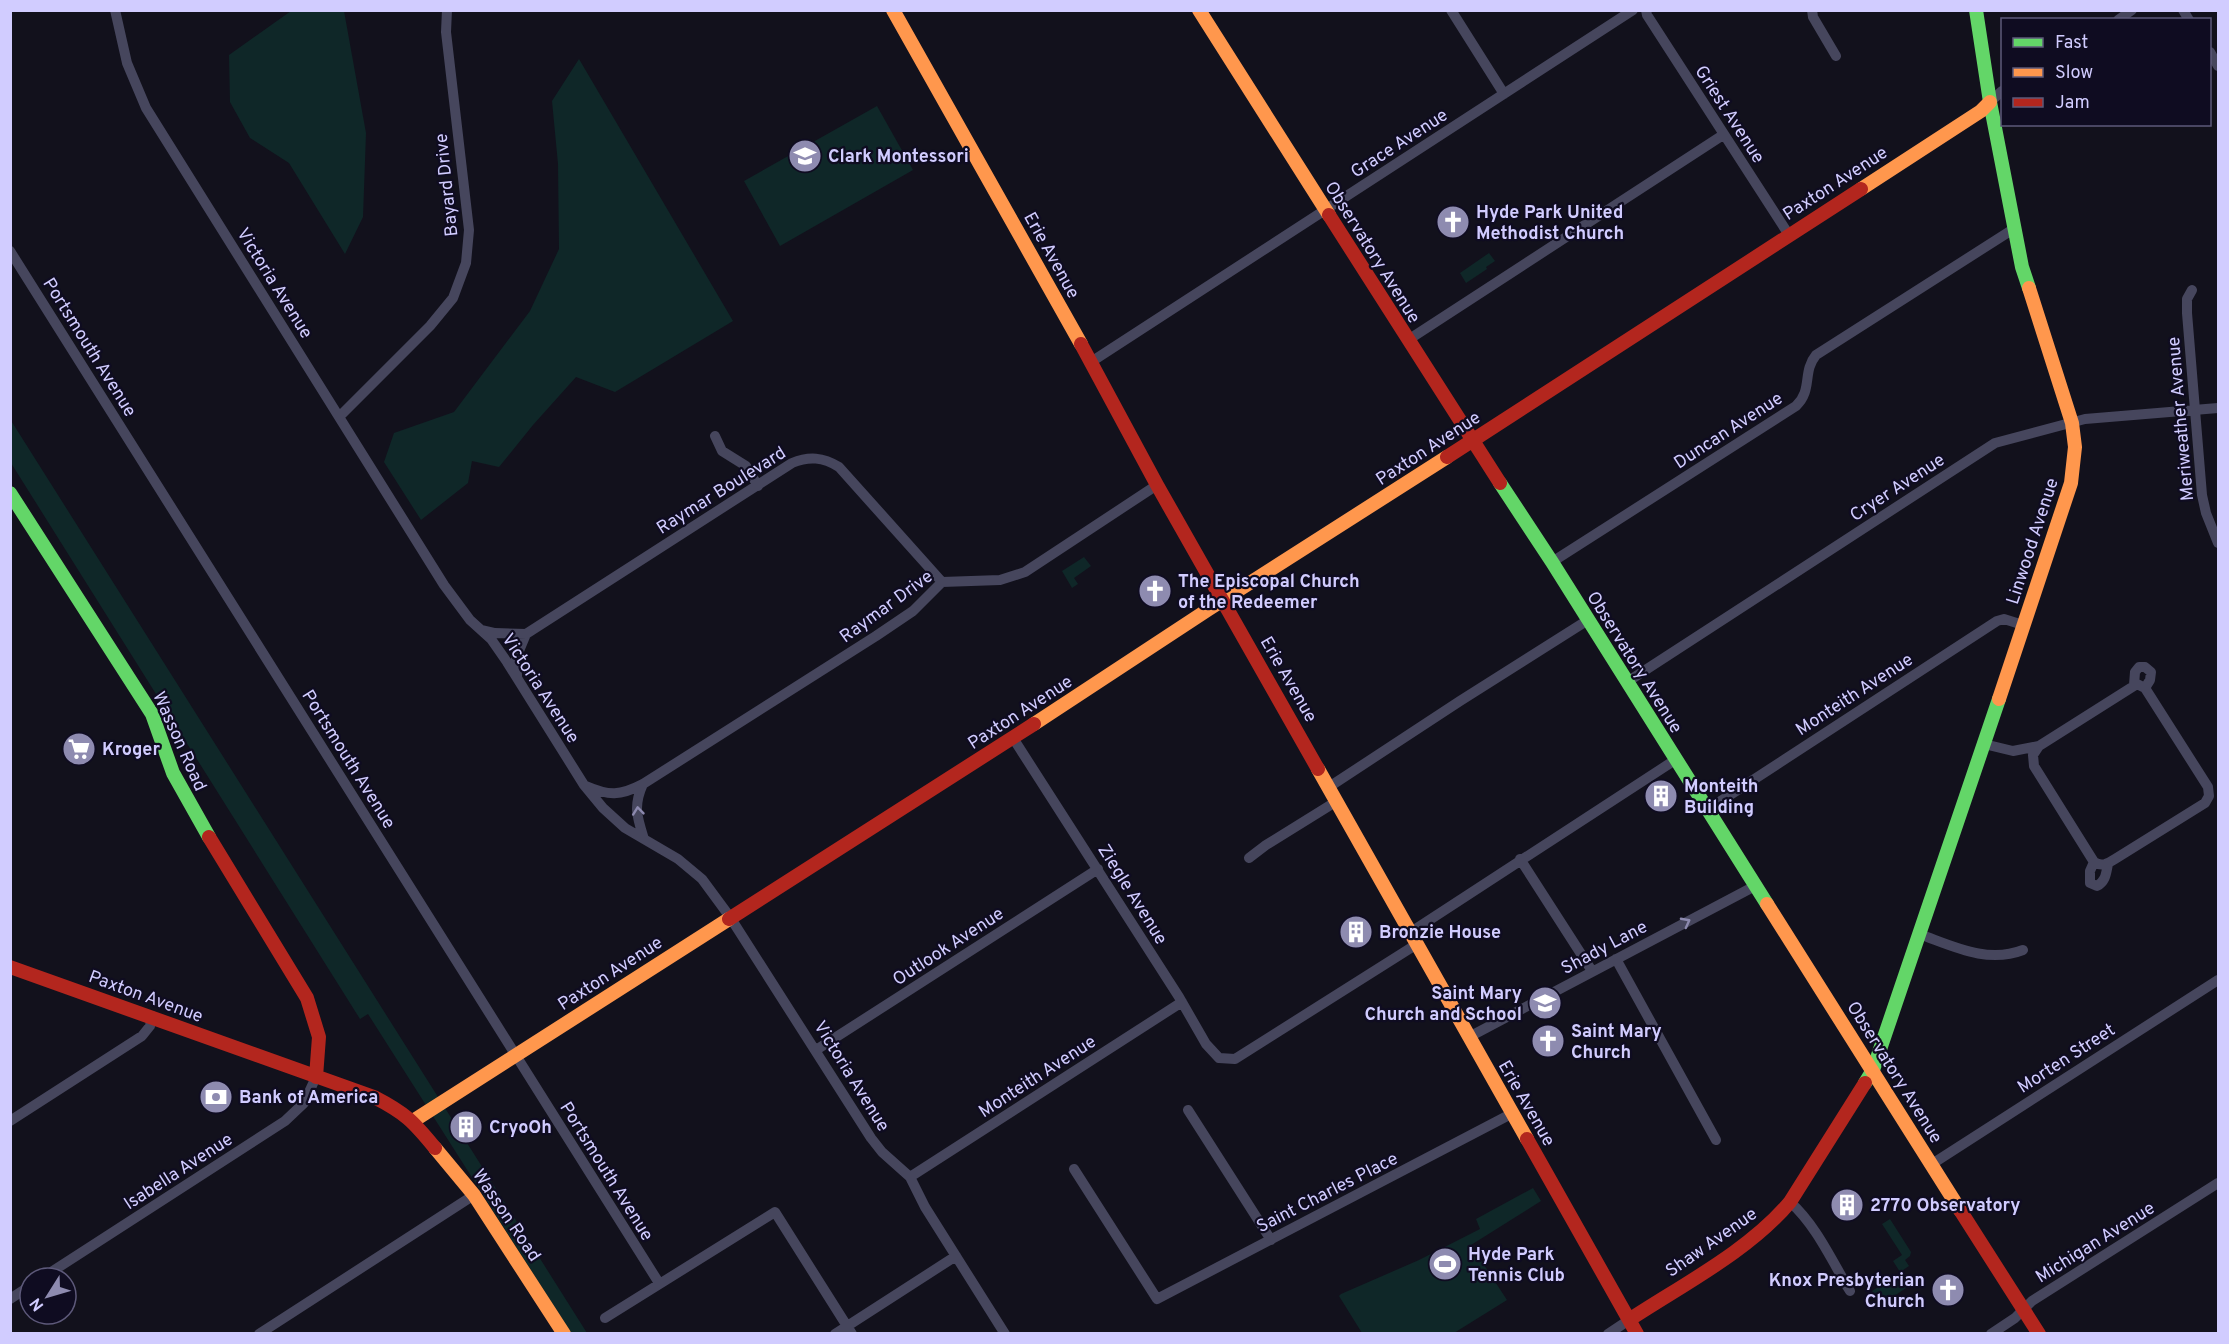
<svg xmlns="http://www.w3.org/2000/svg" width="2229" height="1344" font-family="Overpass,sans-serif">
<rect width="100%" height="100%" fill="#12111c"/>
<path fill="#0f2728" d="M291,11H344L366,133L363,217L345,254L289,163L250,138L230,102L229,55Z
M579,59L733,321L615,392L576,377L533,425L499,467L472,461L468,483L421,520L384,462L394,433L454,412L530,311L559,249L558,164L552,101Z
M877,106L913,170L780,246L744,181Z
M1489,253L1495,261L1486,267L1487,269L1466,283L1460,273Z
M10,419L587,1333H571L368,1014L360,1019L11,463Z
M1084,557L1091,566L1074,578L1078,584L1072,588L1062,571Z
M1533,1188L1541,1201L1471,1245L1507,1300L1454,1333H1362L1339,1296L1341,1294L1419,1260L1480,1229L1476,1219Z
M1890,1219L1911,1252L1910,1256L1905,1260L1909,1266L1900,1272L1893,1261L1902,1255L1882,1224Z
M1898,1275L1906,1288L1888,1300L1882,1296H1876L1872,1291Z"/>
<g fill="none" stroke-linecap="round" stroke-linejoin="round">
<path stroke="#46465d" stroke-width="10" d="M115,10L127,63L146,108L444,585L470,620L491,639L507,662L584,785L603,808L625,828L678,859L702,879L730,917L871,1138L882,1152L910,1177L925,1207L1005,1334
M1451,10L1504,94
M1646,10L1647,15L1789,235
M1812,10L1813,17L1836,56
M2183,10L2189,20
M2118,20L2132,10
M2210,52L2218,66
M1990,102L2002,91
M10,251L659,1283
M2192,290L2187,299V313L2202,495L2206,513L2218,543
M1408,340L1723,135
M1091,362L1633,10
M339,417L430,326L453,298L466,263L469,230L446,32L447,10
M715,436L722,451L746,466L758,486
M1552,562L1796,406C1813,390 1802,372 1816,355L2015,228
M482,630L495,633L526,634
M517,676L516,658L526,634L792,463C809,456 823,457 839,467L942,582
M1627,682L1995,443L2085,419L2218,408
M2137,684L2145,688L2208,787L2209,796L2205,803L2115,859C2107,864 2102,867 2094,862L2034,766L2033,755L2039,746Z
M2134,685L2135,672L2139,667H2145L2151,672L2150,680L2145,688
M1013,738L1179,997L1206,1044L1219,1058L1235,1059L1417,944
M1984,744L2013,751L2039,746
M643,784C633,806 637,817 644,839
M586,786C609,796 620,796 643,784L876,636L913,611L942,582L1000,580L1025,572L1157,485
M1329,787L1460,701L1588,620
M1707,810L1997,621L2004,619L2023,625
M1249,858L1266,845L1337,801
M1520,859L1592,971
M2094,862L2090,871V883L2097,886C2106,881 2106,873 2108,864
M1411,932L1675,760
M1919,934C1953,946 1987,964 2023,950
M1616,959L1716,1140
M1469,1037L1755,886
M816,1050L1098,869
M1188,1110L1271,1240
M10,1121L142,1036L150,1026L152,1016
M1932,1164L2218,980
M1074,1169L1157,1299L1511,1114
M910,1177L1182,1002
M1790,1202C1816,1225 1832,1261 1850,1291
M42,1278L285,1121L304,1103L316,1077
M10,1299L30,1286
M605,1318L775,1212L852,1334
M259,1334L474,1195
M835,1334L956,1256
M1608,1334L1629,1320
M1991,1334L2015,1318L2032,1301L2218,1183"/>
<path stroke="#63d668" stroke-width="14" d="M1976,10L1990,102L2022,267L2029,288
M1500,483L1552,562L1767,904
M10,493L152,714L173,773L209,837
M1865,1083L1873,1070L1999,699"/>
<path stroke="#ff974d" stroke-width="14" d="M893,10L1081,344
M1199,10L1329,215
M1861,189L1981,111L1990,102
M1999,699L2071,483L2075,447L2072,423L2029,288
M1034,724L1209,609L1447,457
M1318,769L1527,1139
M1767,904L1960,1210
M413,1121L729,919
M435,1148L474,1195L564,1334"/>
<path stroke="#b3261e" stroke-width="14" d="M1329,215L1500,483
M1081,344L1157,485L1318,769
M1447,457L1861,189
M209,837L307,998L319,1037L316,1077
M729,919L1034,724
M10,967L374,1097C405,1113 413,1121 435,1148
M1527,1139L1637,1334
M1960,1210L2039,1334
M1629,1320C1682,1285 1749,1251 1790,1202L1865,1083"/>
</g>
<defs><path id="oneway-chevron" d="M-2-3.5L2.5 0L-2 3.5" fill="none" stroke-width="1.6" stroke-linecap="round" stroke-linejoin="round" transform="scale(1.5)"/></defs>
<g stroke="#8c89ae">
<use href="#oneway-chevron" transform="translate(638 811) rotate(-96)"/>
<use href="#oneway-chevron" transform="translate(1686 922) rotate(-28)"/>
</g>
<defs>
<symbol id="school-disc" viewBox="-11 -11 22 22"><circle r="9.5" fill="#8e8bb0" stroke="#0f0c21"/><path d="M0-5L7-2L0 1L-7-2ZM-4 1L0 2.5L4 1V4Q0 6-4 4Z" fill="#fff"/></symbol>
<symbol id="church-disc" viewBox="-11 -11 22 22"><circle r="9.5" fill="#8e8bb0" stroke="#0f0c21"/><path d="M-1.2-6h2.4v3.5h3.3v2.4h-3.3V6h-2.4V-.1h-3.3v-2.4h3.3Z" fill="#fff"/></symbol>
<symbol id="supermarket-disc" viewBox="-11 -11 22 22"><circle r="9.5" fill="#8e8bb0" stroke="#0f0c21"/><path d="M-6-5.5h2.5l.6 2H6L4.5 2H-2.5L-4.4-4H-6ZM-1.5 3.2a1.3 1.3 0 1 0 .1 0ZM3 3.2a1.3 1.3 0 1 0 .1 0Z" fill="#fff"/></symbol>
<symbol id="building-disc" viewBox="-11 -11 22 22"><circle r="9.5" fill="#8e8bb0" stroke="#0f0c21"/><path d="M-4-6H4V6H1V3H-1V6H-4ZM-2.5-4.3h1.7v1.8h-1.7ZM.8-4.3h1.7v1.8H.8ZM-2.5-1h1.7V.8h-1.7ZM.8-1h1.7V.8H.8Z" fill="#fff"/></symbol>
<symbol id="bank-disc" viewBox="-11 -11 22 22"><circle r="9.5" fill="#8e8bb0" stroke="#0f0c21"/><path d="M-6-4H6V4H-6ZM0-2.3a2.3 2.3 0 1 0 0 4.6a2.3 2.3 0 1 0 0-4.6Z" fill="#fff"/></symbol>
<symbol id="stadium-disc" viewBox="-11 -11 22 22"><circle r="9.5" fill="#8e8bb0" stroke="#0f0c21"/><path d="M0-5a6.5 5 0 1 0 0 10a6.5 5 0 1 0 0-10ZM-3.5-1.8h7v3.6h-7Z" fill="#fff"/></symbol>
</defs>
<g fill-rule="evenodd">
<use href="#school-disc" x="786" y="137" width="38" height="38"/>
<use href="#church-disc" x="1434" y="203" width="38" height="38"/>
<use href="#church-disc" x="1136" y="572" width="38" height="38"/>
<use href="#supermarket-disc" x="60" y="730" width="38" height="38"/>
<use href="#building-disc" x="1642" y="777" width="38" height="38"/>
<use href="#building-disc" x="1337" y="913" width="38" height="38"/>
<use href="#school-disc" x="1526" y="984" width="38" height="38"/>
<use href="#church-disc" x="1529" y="1022" width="38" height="38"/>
<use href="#bank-disc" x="197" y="1078" width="38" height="38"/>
<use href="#building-disc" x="447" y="1108" width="38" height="38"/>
<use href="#building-disc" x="1828" y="1186" width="38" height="38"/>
<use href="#stadium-disc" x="1426" y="1245" width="38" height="38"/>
<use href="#church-disc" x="1929" y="1271" width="38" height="38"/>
</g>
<g text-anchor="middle" stroke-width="4.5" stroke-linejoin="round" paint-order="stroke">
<g font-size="18" fill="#d1ccff" stroke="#0f0c21">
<text transform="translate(1730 114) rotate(57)" y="6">Griest Avenue</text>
<text transform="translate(1399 143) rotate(-33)" y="6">Grace Avenue</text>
<text transform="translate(1835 183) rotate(-33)" y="6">Paxton Avenue</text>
<text transform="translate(446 185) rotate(-96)" y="6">Bayard Drive</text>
<text transform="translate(1373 252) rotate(58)" y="6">Observatory Avenue</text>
<text transform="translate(1052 255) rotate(61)" y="6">Erie Avenue</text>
<text transform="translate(275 283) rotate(58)" y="6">Victoria Avenue</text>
<text transform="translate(90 347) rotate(58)" y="6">Portsmouth Avenue</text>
<text transform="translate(2180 419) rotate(-95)" y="6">Meriweather Avenue</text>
<text transform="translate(1728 430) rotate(-33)" y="6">Duncan Avenue</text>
<text transform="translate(1428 448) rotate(-33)" y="6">Paxton Avenue</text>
<text transform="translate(1897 487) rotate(-33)" y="6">Cryer Avenue</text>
<text transform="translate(721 490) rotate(-32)" y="6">Raymar Boulevard</text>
<text transform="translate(2032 541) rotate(-72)" y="6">Linwood Avenue</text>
<text transform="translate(886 606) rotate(-36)" y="6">Raymar Drive</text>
<text transform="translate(1635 662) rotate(58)" y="6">Observatory Avenue</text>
<text transform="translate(1289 679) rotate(60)" y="6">Erie Avenue</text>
<text transform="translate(541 688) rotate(57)" y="6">Victoria Avenue</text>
<text transform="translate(1854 694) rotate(-33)" y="6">Monteith Avenue</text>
<text transform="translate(1020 712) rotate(-33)" y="6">Paxton Avenue</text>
<text transform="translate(180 741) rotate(66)" y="6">Wasson Road</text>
<text transform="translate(349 759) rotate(58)" y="6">Portsmouth Avenue</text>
<text transform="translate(1133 894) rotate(58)" y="6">Ziegle Avenue</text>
<text transform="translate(948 946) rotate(-33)" y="6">Outlook Avenue</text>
<text transform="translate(1604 947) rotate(-28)" y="6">Shady Lane</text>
<text transform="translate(610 973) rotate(-33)" y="6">Paxton Avenue</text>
<text transform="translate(146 996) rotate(20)" y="6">Paxton Avenue</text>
<text transform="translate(2066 1058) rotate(-33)" y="6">Morten Street</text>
<text transform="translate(1895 1072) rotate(58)" y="6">Observatory Avenue</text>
<text transform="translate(852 1076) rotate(58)" y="6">Victoria Avenue</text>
<text transform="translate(1037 1076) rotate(-33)" y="6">Monteith Avenue</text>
<text transform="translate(1527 1103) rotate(60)" y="6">Erie Avenue</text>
<text transform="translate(178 1171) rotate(-33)" y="6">Isabella Avenue</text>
<text transform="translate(607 1171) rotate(58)" y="6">Portsmouth Avenue</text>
<text transform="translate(1327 1192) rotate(-27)" y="6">Saint Charles Place</text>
<text transform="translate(507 1215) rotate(56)" y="6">Wasson Road</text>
<text transform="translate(1711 1242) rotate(-35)" y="6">Shaw Avenue</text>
<text transform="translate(2095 1242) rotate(-32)" y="6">Michigan Avenue</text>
</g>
<g font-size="18" font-weight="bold" fill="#d1ccff" stroke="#0f0c21" text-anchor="start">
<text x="828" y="162">Clark Montessori</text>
<text x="1476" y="218">Hyde Park United<tspan x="1476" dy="21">Methodist Church</tspan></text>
<text x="1178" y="587">The Episcopal Church<tspan x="1178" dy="21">of the Redeemer</tspan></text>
<text x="102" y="755">Kroger</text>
<text x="1684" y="792">Monteith<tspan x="1684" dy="21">Building</tspan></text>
<text x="1379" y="938">Bronzie House</text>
<text x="1522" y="999" text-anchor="end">Saint Mary<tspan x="1522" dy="21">Church and School</tspan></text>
<text x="1571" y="1037">Saint Mary<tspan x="1571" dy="21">Church</tspan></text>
<text x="239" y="1103">Bank of America</text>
<text x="489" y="1133">CryoOh</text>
<text x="1870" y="1211">2770 Observatory</text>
<text x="1468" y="1260">Hyde Park<tspan x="1468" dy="21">Tennis Club</tspan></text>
<text x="1925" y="1286" text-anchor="end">Knox Presbyterian<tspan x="1925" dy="21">Church</tspan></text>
</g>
</g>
<rect width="2229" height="1344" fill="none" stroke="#d1ccff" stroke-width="24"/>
<rect x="2001" y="18" width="210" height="108" fill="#0f0c21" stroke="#5d597a" stroke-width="1.5"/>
<rect x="2013" y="38" width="30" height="9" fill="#63d668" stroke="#5d597a" stroke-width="1.5"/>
<text x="2055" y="48" font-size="18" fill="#d1ccff">Fast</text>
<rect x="2013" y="68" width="30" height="9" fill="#ff974d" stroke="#5d597a" stroke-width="1.5"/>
<text x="2055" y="78" font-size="18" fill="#d1ccff">Slow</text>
<rect x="2013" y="98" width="30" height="9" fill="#b3261e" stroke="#5d597a" stroke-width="1.5"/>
<text x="2055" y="108" font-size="18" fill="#d1ccff">Jam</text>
<g transform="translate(48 1296) rotate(233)"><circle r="28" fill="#0f0c21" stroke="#5d597a" stroke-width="1.5"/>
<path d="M0-4.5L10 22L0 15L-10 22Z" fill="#8e8bb0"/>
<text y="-9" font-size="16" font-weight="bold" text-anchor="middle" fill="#d1ccff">N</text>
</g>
</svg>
